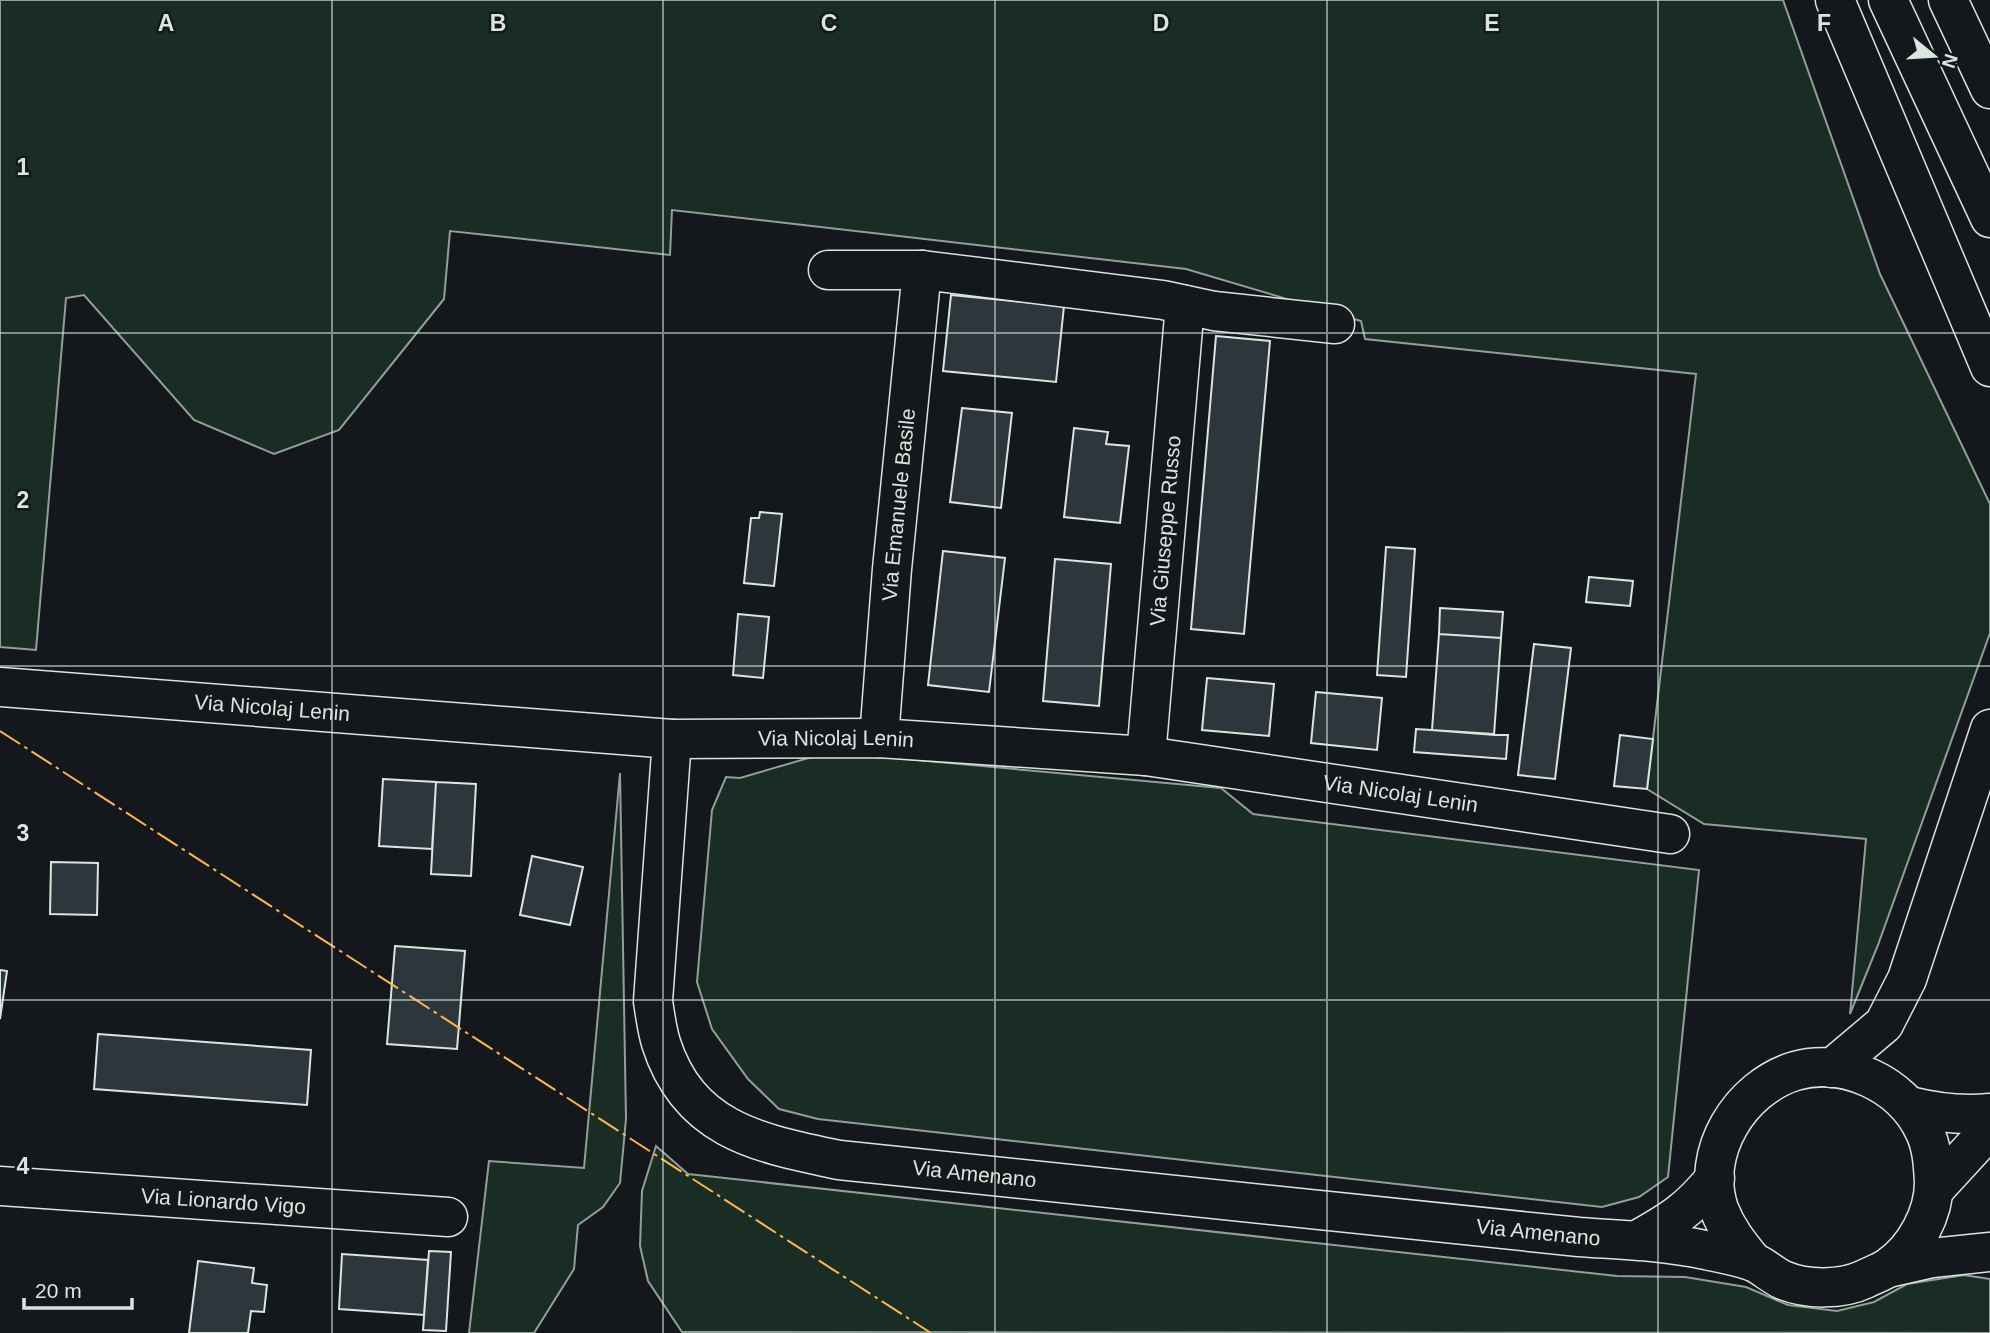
<svg xmlns="http://www.w3.org/2000/svg" width="1990" height="1333" font-family="Arial,sans-serif">
<rect width="100%" height="100%" fill="#14181c"/>
<path fill="#1a2d24" stroke="#939e99" stroke-width="2" d="M0,0H1783L1880,274L1990,504V633L1878,945L1850,1014L1866,839L1704,824L1647,789L1696,374L1365,339L1361,321L1186,269L672,210L670,255L450,231L444,299L339,430L274,454L194,420L84,295L66,298L36,650L0,647Z
M829,752L1221,788L1253,814L1699,870L1668,1177L1639,1197L1602,1207L818,1119L779,1109L748,1079L712,1029L697,982L712,810L726,777L740,778Z
M620,773L626,1119L620,1183L603,1207L578,1225L574,1269L534,1333H469L489,1161L584,1168Z
M656,1146L688,1174L1617,1276L1685,1277L1746,1287L1788,1305L1837,1311L1874,1302L1907,1284L1964,1275L1990,1279V1333L682,1332L648,1281L640,1246L642,1191Z"/>
<path fill="#2c363c" stroke="#d8e6dc" stroke-width="2" d="M951,295L1064,306L1056,382L943,371Z
M1216,336L1270,341L1244,634L1191,629Z
M962,408L1012,413L1001,508L950,502Z
M1074,428L1108,432L1106,444L1129,446L1120,523L1064,517Z
M760,512L782,514L774,586L744,583L751,518H759Z
M1386,547L1415,549L1406,677L1377,675Z
M943,551L1005,558L989,692L928,685Z
M1055,559L1111,564L1099,706L1043,701Z
M1589,577L1633,581L1630,606L1586,602Z
M1440,608L1503,612L1501,638L1439,634Z
M738,614L769,617L763,678L733,675Z
M1439,634L1501,638L1494,735L1432,730Z
M1534,644L1571,648L1555,779L1518,775Z
M1207,678L1274,684L1269,736L1202,730Z
M1316,692L1382,698L1377,750L1311,743Z
M1416,729L1508,735L1506,759L1414,752Z
M1620,735L1653,739L1647,789L1614,786Z
M383,779L436,782L432,849L379,846Z
M436,782L476,784L471,876L431,874Z
M532,856L583,867L570,925L520,915Z
M51,862L98,863L97,915L50,914Z
M395,946L465,951L457,1049L387,1044Z
M0,970L7,971L0,1019Z
M98,1034L311,1050L307,1105L94,1089Z
M429,1251L451,1252L446,1331L423,1330Z
M342,1254L428,1260L424,1315L339,1309Z
M198,1261L254,1268L252,1283L267,1285L264,1312L251,1311L248,1333H189Z"/>
<g fill="none" stroke-linecap="round" stroke-linejoin="round">
<defs>
<g id="minor">
<path d="M828,270H922L1163,300L1214,311L1335,324"/>
<path id="s1" d="M879,738L892,569L922,270"/>
<path id="s2" d="M672,739L879,738L1146,756L1670,834"/>
<path id="s3" d="M1146,756L1185,305"/>
<path id="s4" d="M0,1186L448,1217"/>
</g>
<g id="major">
<path id="s5" d="M0,687L672,739L653,1001C655,1015 657,1030 661,1043C689,1131 759,1143 839,1160L1579,1237C1621,1240 1663,1241 1705,1250C1720,1253 1736,1256 1751,1261C1762,1265 1772,1275 1783,1280C1806,1290 1842,1290 1865,1279C1873,1275 1882,1272 1889,1267C1915,1249 1934,1214 1934,1182C1933,1164 1932,1146 1924,1130C1902,1084 1845,1057 1795,1071C1740,1088 1700,1152 1719,1209C1727,1230 1739,1245 1753,1262"/>
<path d="M1909,1106C1937,1113 1961,1116 1990,1113"/>
<path d="M1934,1190L1990,1129"/>
<path d="M1639,1239C1673,1220 1690,1209 1715,1178"/>
</g>
<path id="highway" d="M1835,0L1990,367
M1888,0L1990,218
M1948,0L1990,89
M1832,1068L1884,1024L1907,979L1990,729
M1888,1268L1932,1258L1990,1252"/>
</defs>
<use href="#minor" stroke="#d8e6dc" stroke-width="41"/>
<use href="#major" stroke="#d8e6dc" stroke-width="41"/>
<use href="#highway" stroke="#d8e6dc" stroke-width="41"/>
<use href="#minor" stroke="#14181c" stroke-width="38"/>
<use href="#major" stroke="#14181c" stroke-width="38"/>
<use href="#highway" stroke="#14181c" stroke-width="38"/>
<path stroke="#ffb74d" stroke-width="2" stroke-dasharray="24 5 3.5 5" stroke-linecap="butt" d="M0,731L931,1333"/>
</g>
<path fill="none" stroke="#d8e6dc" stroke-width="2" stroke-opacity="0.55" d="M332,0V1333M663,0V1333M995,0V1333M1327,0V1333M1658,0V1333M0,333H1990M0,666H1990M0,1000H1990"/>
<g text-anchor="middle" stroke-width="5" stroke-linejoin="round" paint-order="stroke">
<g font-size="21" fill="#d8e6dc" stroke="#14181c">
<text dy="7" stroke="none"><textPath href="#s1" startOffset="234">Via Emanuele Basile</textPath></text>
<text dy="7" stroke="none"><textPath href="#s3" startOffset="226">Via Giuseppe Russo</textPath></text>
<text dy="7" stroke="none"><textPath href="#s5" startOffset="273">Via Nicolaj Lenin</textPath></text>
<text dy="7" stroke="none"><textPath href="#s2" startOffset="164">Via Nicolaj Lenin</textPath></text>
<text dy="7" stroke="none"><textPath href="#s2" startOffset="732">Via Nicolaj Lenin</textPath></text>
<text dy="7" stroke="none"><textPath href="#s5" startOffset="1342">Via Amenano</textPath></text>
<text dy="7" stroke="none"><textPath href="#s4" startOffset="224">Via Lionardo Vigo</textPath></text>
<text dy="7" stroke="none"><textPath href="#s5" startOffset="1909">Via Amenano</textPath></text>
</g>
</g>
<g font-size="23" text-anchor="middle" font-weight="bold" fill="#d8e6dc" stroke="#14181c" stroke-width="5" stroke-linejoin="round" paint-order="stroke">
<text x="166" y="31">A</text>
<text x="498" y="31">B</text>
<text x="829" y="31">C</text>
<text x="1161" y="31">D</text>
<text x="1492" y="31">E</text>
<text x="1824" y="31">F</text>
<text x="23" y="175">1</text>
<text x="23" y="508">2</text>
<text x="23" y="841">3</text>
<text x="23" y="1174">4</text>
</g>
<g transform="translate(1934 56) rotate(108)" stroke="#14181c" stroke-width="5" paint-order="stroke">
<path d="M0-5L12 26L0 18L-12 26Z" fill="#d8e6dc"/>
<text y="-10" font-size="19" font-weight="bold" text-anchor="middle" fill="#d8e6dc">N</text>
</g>
<path d="M24 1298v10h108v-10" fill="none" stroke="#d8e6dc" stroke-width="3.5"/>
<text x="35" y="1298" font-size="21" fill="#d8e6dc" stroke="#14181c" stroke-width="5" paint-order="stroke">20 m</text>
</svg>
